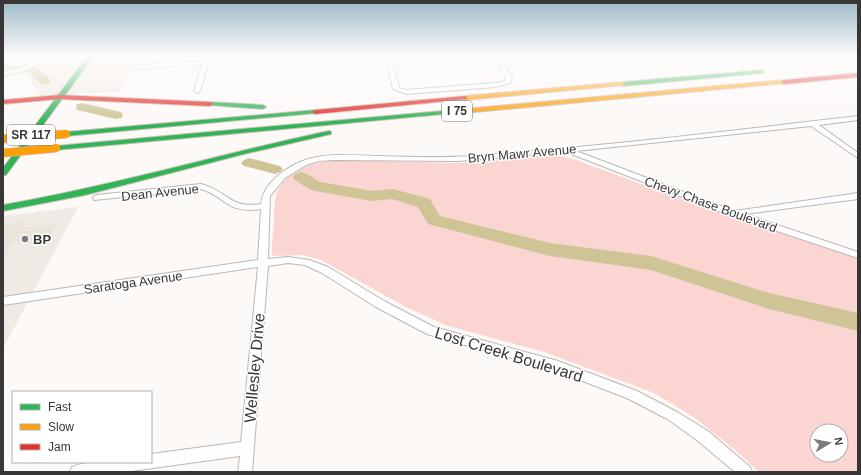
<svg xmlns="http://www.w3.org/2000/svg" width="861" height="475" font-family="Helvetica,sans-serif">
<rect width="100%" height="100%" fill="#fcf9f7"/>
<path fill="#f0eae4" d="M3,57H226V58L134,66L120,92L40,95L25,74L3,72Z
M78,207L59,243L3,349V216Z"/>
<path fill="#fad5d2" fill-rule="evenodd" d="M558,155L576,160L729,216L858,258V472H759L735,450L695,418L654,393L544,352L448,326L406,307L321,260L302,255L276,256L272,255C271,245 273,234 274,224C274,215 274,205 276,196C284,170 313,162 337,160L461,163ZM817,431H841V455H817Z"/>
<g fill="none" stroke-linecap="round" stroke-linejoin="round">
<path fill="#cec496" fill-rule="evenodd" d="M3,65L25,66L27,68L25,70L3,71Z
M32,67C39,68 47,75 51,81L49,84H41L26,70L28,68Z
M82,103L121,112L123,115L121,118L116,119L77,110L76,107L77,104Z
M249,158L280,166L283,169L280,172L275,174L244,166L241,163L244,160Z
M301,172L307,174L320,182L372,191L393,189L430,199L440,216L550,243L651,256L769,293L858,313V331L769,309L651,270L550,256L428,224L418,207L392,199L372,201L315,191L309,189L295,180L293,177L295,174Z"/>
</g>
<path fill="#ebe4db" d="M3,57H28L12,66L3,65Z
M25,221L21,228L56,224L48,239L12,242L3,257V227L5,224Z"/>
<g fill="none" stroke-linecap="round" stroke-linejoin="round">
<defs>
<path id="lane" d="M175,57H177"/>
<path id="street" d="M44,57H51L24,71L3,76V72L20,69Z
M204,57H210L209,60L252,57H278L275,59L208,63L200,91L197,93L194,91L202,64L136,69L133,67L136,65L203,61Z
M385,57H391L399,88L406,90L495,83L505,81L506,77L493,57H499L512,77L510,83L495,87L406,94L393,89Z
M858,116V120L819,125L858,153V158L811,126L576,151L734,211L858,193V199L745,214L858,252V258L729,215L566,152L458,161L333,160L319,161L306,165L285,178L270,196L268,259L288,257L309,260L328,267L384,301L434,327L558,361L637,391L677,412L708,431L750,467L752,472H735L698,441L669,420L629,399L557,371L427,334L376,307L322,273L305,265L288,263L268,266L252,472H238L240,456L124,472H70L72,467C95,458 126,462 151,462V454L241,442L258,267L3,305V297L258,260L261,209C226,214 227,197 201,189L94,200L93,198L94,196L97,195L201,184C228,191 229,209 261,204C263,182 289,165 308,159C330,153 354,155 377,156C408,157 439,158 470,156C600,147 729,131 858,116Z"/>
<path id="fast" d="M87,57H93L6,175H3V168Z
M761,70L763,71V73L623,86L620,84L623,82Z
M210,102L263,105L266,107L263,109L208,105L207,104Z
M315,110L318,112L317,113L66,136L63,134L66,132Z
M453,110L456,112L455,113L56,150L52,148L56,146Z
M329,131L331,132V134L248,153L85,195L3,211V205C113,186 220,154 329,131Z"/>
<path id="slow" d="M784,80L786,81V83L453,114L450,112L453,110Z
M623,82L625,83V85L465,100L462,98L465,96Z"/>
<path id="jam" d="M858,73V77L784,84L781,82L784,80Z
M59,95L210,102L213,104L210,106L59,99L3,104V100Z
M465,96L467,97V99L315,114L312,112L315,110Z"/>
</defs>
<use href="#lane" stroke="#bab8b6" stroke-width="4.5"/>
<use href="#street" stroke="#bab8b6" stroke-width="2"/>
<use href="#fast" stroke="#c9beb9" stroke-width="2"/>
<use href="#slow" stroke="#c9beb9" stroke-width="2"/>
<use href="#jam" stroke="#c9beb9" stroke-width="2"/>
<use href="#lane" stroke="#fffefe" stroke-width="3"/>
<use href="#street" fill="#fffefe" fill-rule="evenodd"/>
<use href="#fast" fill="#30b455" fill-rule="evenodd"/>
<use href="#slow" fill="#ff9f0a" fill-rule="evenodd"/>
<use href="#jam" fill="#e5322d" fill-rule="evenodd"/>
<defs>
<path id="slow-bridge" d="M3,139L66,134
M3,153L56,148"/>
</defs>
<use href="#slow-bridge" stroke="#c9beb9" stroke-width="9" stroke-linecap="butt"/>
<use href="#slow-bridge" stroke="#ff9f0a" stroke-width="8"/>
</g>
<linearGradient id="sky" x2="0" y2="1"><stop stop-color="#9dbac7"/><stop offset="0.46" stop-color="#fefcfb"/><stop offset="1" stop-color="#fefcfb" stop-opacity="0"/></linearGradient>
<rect width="861" height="124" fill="url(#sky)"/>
<circle fill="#7d7b7a" stroke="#fff" stroke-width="1.5" cx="25" cy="239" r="4"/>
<g text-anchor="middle" stroke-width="3" stroke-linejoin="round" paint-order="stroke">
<g fill="#fff" stroke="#747372" stroke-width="1">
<rect x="442" y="101" width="30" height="20" rx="3"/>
<rect x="7" y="125" width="48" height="20" rx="3"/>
</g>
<g font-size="12" font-weight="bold" fill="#393736">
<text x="457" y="115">I 75</text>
<text x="31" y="139">SR 117</text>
</g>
<g font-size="13" fill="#393736" stroke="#fff">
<text transform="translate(522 153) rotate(-5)" y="5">Bryn Mawr Avenue</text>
<text transform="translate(160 192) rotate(-6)" y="5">Dean Avenue</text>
<text transform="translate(711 204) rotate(20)" y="5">Chevy Chase Boulevard</text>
<text transform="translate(133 282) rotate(-8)" y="5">Saratoga Avenue</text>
</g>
<g font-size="13" font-weight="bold" fill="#393736" stroke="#fff" text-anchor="start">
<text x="33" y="244">BP</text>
</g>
<g font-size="16" fill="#393736" stroke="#fff">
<text transform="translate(509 354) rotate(17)" y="6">Lost Creek Boulevard</text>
<text transform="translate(254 368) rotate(-85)" y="6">Wellesley Drive</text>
</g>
</g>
<rect width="861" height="475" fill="none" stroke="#393736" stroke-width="8"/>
<rect x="12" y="391" width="140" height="72" fill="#ffffff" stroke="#b0afaf"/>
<rect x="20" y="404" width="20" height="6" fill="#30b455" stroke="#b0afaf"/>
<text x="48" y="411" font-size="12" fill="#393736">Fast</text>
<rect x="20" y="424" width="20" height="6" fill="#ff9f0a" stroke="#b0afaf"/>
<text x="48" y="431" font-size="12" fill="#393736">Slow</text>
<rect x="20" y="444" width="20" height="6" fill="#e5322d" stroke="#b0afaf"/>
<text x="48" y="451" font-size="12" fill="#393736">Jam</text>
<g transform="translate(829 443) rotate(80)"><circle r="19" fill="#ffffff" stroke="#b0afaf"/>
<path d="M0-3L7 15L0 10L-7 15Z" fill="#7d7b7a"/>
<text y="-6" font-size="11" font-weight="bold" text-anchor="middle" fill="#393736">N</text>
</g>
</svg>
